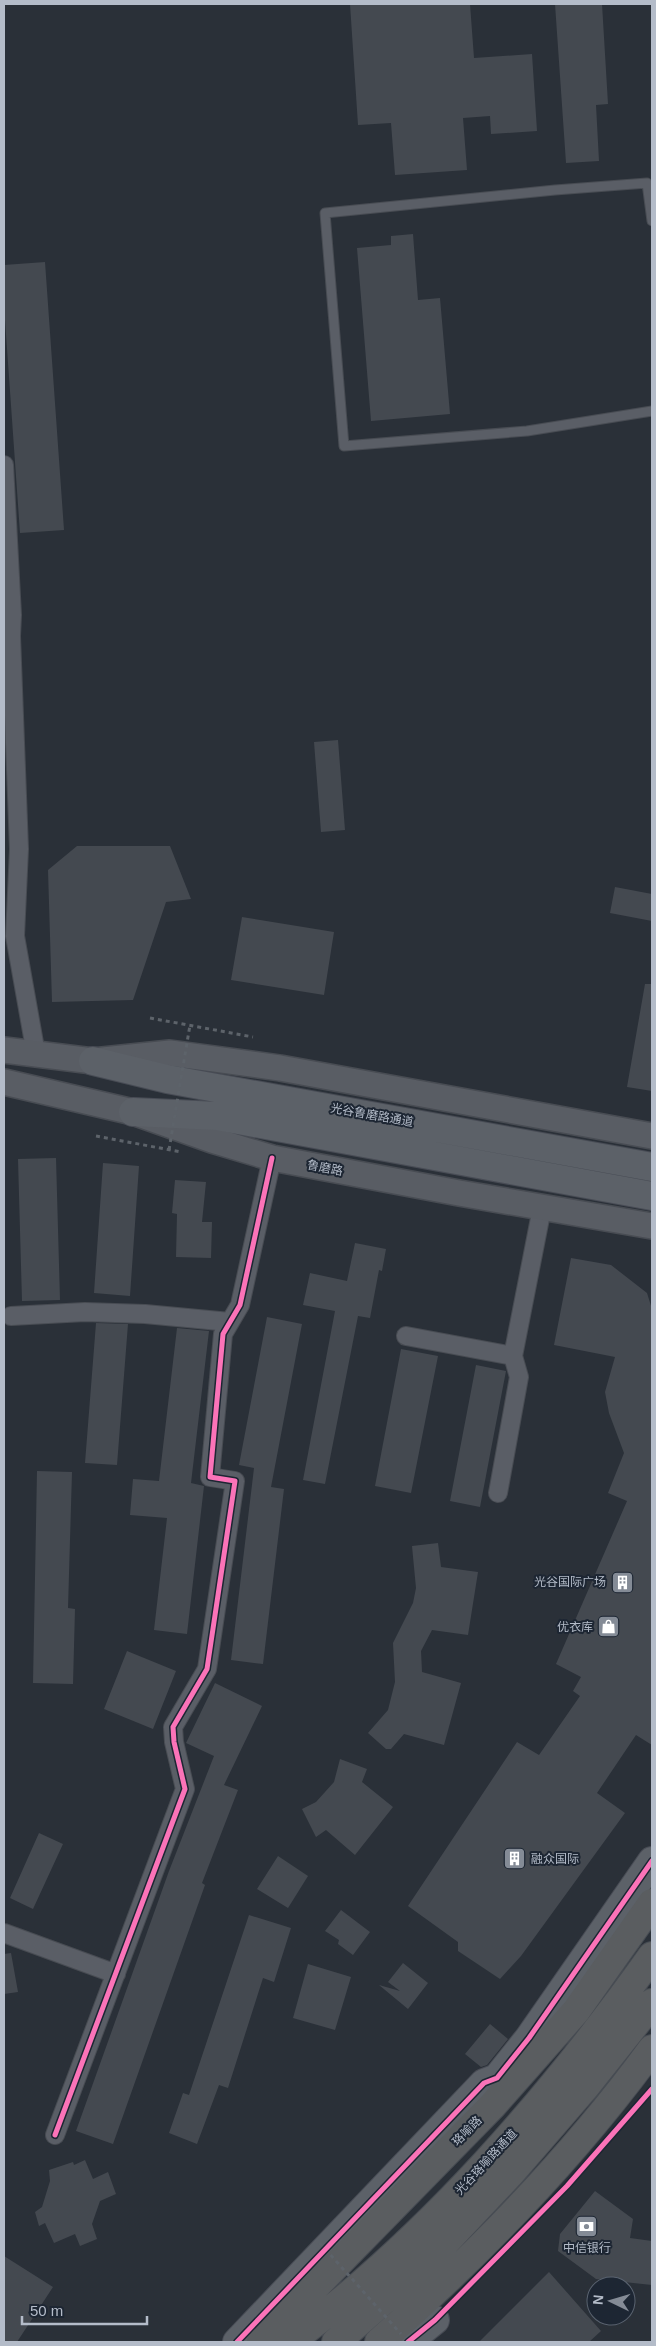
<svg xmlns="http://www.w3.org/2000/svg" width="656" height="2346" font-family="Helvetica,'Noto Sans SC',sans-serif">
<rect width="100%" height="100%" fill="#2a3038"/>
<path fill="#444950" d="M350,4H470L474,58L532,54L537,131L491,134L490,116L463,118L467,170L395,175L391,123L358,125Z
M555,4H602L608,104L596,105L599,161L566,163Z
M413,234L418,300L440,298L450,414L371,421L357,248L391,245V236Z
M45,262L64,530L20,533L4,306V265Z
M338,740L345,830L321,832L314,742Z
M77,846H170L191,899L166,902L133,1000L52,1002L48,870Z
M615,887L652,894V921L610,913Z
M242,917L334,932L324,995L231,980Z
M645,984H652V1091L627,1087Z
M56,1158L60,1300L22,1301L18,1159Z
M103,1163L139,1166L130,1296L94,1293Z
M175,1180L206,1182L202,1222H212L211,1258L176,1257L177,1214L172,1213Z
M355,1243L386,1249L382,1271L379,1270L370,1318L358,1316L325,1484L303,1480L335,1311L303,1305L310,1273L347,1281Z
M571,1258L611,1265L647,1293L652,1309V1745L636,1735L597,1793L625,1813L521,1956L500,1979L458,1951V1942L408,1906L517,1742L539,1755L580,1696L573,1691L581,1677L556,1664L627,1501L608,1493L624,1453L609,1413L605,1392L615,1357L554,1345Z
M267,1317L302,1324L271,1487L284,1489L263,1664L231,1660L254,1468L239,1465Z
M96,1323L128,1324L117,1465L85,1463Z
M177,1328L209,1331L191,1483L204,1486L187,1634L154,1630L167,1518L130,1515L133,1479L159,1481Z
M401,1349L438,1356L411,1493L375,1486Z
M476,1365L506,1371L480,1507L450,1501Z
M37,1471L72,1472L68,1608L75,1609L73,1684L33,1683Z
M438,1543L441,1567L478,1572L468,1635L432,1630L421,1651L422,1672L461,1683L444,1745L404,1734L391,1749H386L368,1733L388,1710L395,1682L393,1643L413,1603L416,1588L412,1546Z
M127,1651L176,1671L153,1729L104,1709Z
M215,1683L262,1706L224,1785L238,1790L202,1883L205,1885L113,2144L76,2131L169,1871L214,1756L186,1743Z
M340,1759L367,1769L362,1782L393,1807L355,1855L326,1830L316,1837L302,1809L316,1802L334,1782Z
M39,1833L63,1844L33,1909L10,1898Z
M278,1856L308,1876L288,1908L257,1889Z
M341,1910L370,1932L353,1955L338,1944L339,1940L325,1931Z
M249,1915L291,1928L274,1982L263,1978L228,2088L219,2085L197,2144L169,2133L183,2093L189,2095Z
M11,1953L18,1992L4,1994V1954Z
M403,1963L428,1983L408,2009L379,1985L400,1991L388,1982Z
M308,1964L351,1977L335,2030L293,2018Z
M490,2024L508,2039L487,2065L481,2067L465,2054Z
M85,2160L93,2179L108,2172L116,2194L100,2201L92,2224L97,2239L80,2246L75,2234L54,2243L45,2223L39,2226L35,2212L42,2207L50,2181L49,2170L73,2162L74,2165Z
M595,2191L633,2219L630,2238L652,2241V2285L596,2279L558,2251L560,2234Z
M4,2256L53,2287L17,2342H4Z
M549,2272L601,2331L589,2342H479Z"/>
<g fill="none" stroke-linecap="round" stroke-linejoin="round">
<defs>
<path id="lane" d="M652,221L647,183L555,190L325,213L344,446L527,431L652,411"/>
<path id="street" d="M4,465L12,615L11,636H4
M11,636L19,849L15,936L36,1054
M11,1316L85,1312L145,1314L230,1322
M406,1336L513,1356L542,1208
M498,1493L519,1377L513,1356
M4,1933L116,1974
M55,2135L185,1789L174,1742L173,1727L207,1669L235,1481L210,1477L223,1334L240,1305L272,1158"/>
<path id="secondary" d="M4,1050L93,1061L170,1053L280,1068L652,1136
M4,1082L133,1112L212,1140L272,1158L459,1193L652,1226"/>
<path id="primary" d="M93,1061L167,1079L652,1167
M133,1112L217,1116L652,1196
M237,2342L484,2083L497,2078L529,2038L652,1861
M408,2342L435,2320"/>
<path id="highway" d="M261,2342L492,2106L576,2011L652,1903
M290,2342C432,2235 549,2100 652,1956
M336,2342L425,2264L509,2175L586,2086L652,2003
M379,2342C479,2254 573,2157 652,2049"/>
</defs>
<use href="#lane" stroke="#484c53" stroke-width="11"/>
<use href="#street" stroke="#484c53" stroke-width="20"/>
<use href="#secondary" stroke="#484c53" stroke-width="28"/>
<use href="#primary" stroke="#484c55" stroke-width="30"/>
<use href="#highway" stroke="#474c53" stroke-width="30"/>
<path stroke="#5d636a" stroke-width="3" stroke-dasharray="4 4" stroke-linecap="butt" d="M150,1018L253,1037
M96,1136L181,1152"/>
<use href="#lane" stroke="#5a5e66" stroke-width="9"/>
<use href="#street" stroke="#5a5e66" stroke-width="18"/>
<use href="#secondary" stroke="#595d64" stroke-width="25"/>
<use href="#primary" stroke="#5c6168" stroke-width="28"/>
<use href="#highway" stroke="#5a5d60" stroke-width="28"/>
<path stroke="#5d636a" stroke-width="3" stroke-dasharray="4 4" stroke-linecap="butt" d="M169,1150L190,1025
M320,2243L401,2334"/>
<defs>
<path id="cycleway" d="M55,2135L185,1789L174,1742L173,1727L207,1669L235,1481L210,1477L223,1334L240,1305L272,1158
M237,2342L484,2083L497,2078L529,2038L652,1861
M408,2342L435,2320L567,2186L652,2089"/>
</defs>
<use href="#cycleway" stroke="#1d2633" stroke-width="8"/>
<use href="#cycleway" stroke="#fb73b8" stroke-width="5"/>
</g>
<defs>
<symbol id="building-square" viewBox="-11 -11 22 22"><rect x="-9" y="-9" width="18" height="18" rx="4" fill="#848b96" stroke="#1d2633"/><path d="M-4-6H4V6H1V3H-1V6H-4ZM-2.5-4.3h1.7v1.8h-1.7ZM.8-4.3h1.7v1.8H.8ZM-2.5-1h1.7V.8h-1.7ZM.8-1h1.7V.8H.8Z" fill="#fff"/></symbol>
<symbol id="shop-square" viewBox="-11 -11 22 22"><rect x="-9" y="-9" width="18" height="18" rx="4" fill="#848b96" stroke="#1d2633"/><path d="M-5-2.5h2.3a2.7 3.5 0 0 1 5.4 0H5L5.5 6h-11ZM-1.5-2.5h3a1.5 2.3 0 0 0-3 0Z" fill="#fff"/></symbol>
<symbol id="bank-square" viewBox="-11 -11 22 22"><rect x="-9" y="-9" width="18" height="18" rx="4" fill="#848b96" stroke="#1d2633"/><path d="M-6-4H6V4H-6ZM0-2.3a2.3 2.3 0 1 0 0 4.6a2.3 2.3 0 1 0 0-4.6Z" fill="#fff"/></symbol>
</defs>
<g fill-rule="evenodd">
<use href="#building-square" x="610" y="1570" width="25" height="25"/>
<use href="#shop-square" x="596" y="1614" width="25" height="25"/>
<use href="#building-square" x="502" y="1846" width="25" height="25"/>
<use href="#bank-square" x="574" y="2214" width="25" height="25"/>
</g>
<g text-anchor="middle" stroke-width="4" stroke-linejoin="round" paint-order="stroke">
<g font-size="12" fill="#b4bcc9" stroke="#1d2633">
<text transform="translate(372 1115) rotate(10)" y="4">光谷鲁磨路通道</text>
<text transform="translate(325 1168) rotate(11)" y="4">鲁磨路</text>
<text transform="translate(467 2131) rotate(-45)" y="4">珞喻路</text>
<text transform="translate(486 2162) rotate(-47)" y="4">光谷珞喻路通道</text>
</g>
<g font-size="12" fill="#b4bcc9" stroke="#1d2633" text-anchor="end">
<text x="606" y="1586">光谷国际广场</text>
<text x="593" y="1631">优衣库</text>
<text x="531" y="1863" text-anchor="start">融众国际</text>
<text x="587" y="2252" text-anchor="middle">中信银行</text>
</g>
</g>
<rect width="656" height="2346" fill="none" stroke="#b4bcc9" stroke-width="10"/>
<g transform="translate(611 2301) rotate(275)"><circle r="24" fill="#1d2633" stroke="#59626f"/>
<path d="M0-4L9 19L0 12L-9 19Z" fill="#848b96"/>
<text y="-8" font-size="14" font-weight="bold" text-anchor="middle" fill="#b4bcc9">N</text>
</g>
<path d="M22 2316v8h125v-8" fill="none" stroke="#b4bcc9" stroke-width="2.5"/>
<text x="30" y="2316" font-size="15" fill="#b4bcc9" stroke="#1d2633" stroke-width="4" paint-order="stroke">50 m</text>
</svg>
